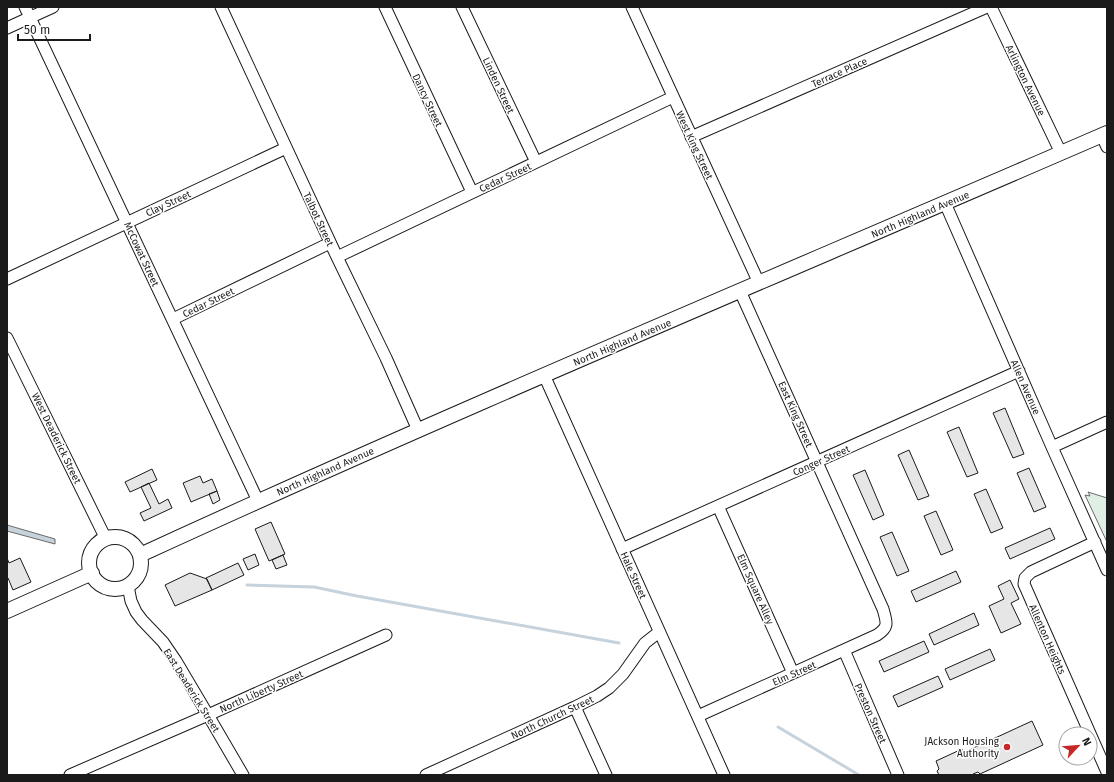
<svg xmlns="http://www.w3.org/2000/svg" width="1114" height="782" font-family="'Fira Sans',sans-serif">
<rect width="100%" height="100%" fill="#fff"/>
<path fill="#e0efe3" stroke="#6a6a6a" d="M1088,492L1107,498V542L1085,495L1090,496Z"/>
<path fill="#c6d2dc" stroke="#6a6a6a" d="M7,525L55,539V544L7,531Z"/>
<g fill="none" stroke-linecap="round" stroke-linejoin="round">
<path stroke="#c6d2dc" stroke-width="3" d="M247,585L314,587L357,596L619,643
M778,727L859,775"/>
</g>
<path fill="#e6e6e6" stroke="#1a1a1a" d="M1005,408L1024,454L1013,458L993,413Z
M959,427L978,473L967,477L947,432Z
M909,450L929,496L918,500L898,455Z
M1029,468L1046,507L1034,512L1017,473Z
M152,469L157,480L130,492L125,482Z
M865,470L884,515L873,520L853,475Z
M200,476L203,483L212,479L217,491L191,502L183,483Z
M149,483L159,504L168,499L172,508L144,521L140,513L151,508L141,487Z
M986,489L1003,528L991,533L974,494Z
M217,491L220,500L213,504L209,494Z
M936,511L953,550L941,555L924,516Z
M271,522L285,554L269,561L255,529Z
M1050,528L1055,539L1010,559L1005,548Z
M892,532L909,571L897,576L880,537Z
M255,554L259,565L248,570L243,559Z
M283,555L287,565L276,569L272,560Z
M7,558L9,563L20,558L31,582L13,590L8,578L7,579Z
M238,563L244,575L212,590L206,578Z
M956,571L961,582L916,602L911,591Z
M190,573L207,579L212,590L175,606L165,585Z
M1010,580L1019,599L1011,603L1021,624L1001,633L989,606L1004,599L998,586Z
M974,613L979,625L934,645L929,634Z
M924,641L929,652L884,672L879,661Z
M990,649L995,660L950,680L945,669Z
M938,676L943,687L898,707L893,696Z
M1032,721L1043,745L980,774L978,772L973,774L974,775H939L937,771L939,769L936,761L962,749L966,757L971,754L969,750Z"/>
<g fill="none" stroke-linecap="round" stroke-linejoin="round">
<defs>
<path id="minor" d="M25,7L258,501
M221,7L337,257L386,358L418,430
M385,7L472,192
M462,7L536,162
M632,7L759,283
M991,7L1061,153
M7,28L53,7
M1102,136L1107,147
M691,137L987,7
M945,203L1052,447L1107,570
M337,257L673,97
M7,279L286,148
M173,319L330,243
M7,338L106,539
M544,375L724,775
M1052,447L1107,422
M718,506L793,673
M1095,542L1031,572L1025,578L1024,584L1107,772
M622,549L1019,371
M128,586L131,601L136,612L142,620L163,642L176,661L208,715L243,775
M844,650L898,775
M575,707L606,775
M698,716L877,635C889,627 887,623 883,609L740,291
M70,775L208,715L386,635
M426,775L575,707L597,696L609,688L623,674L645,643L659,632"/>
<path id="major" d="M89 563a26 26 0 1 1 52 0a26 26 0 1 1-52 0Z
M140,555C460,408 784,273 1107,133
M7,611L92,573"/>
</defs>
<use href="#minor" stroke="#1a1a1a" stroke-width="13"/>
<use href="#major" stroke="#1a1a1a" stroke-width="16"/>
<use href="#minor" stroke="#fff" stroke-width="11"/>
<use href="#major" stroke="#fff" stroke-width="14"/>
</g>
<circle fill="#c62828" stroke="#fff" stroke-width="1.5" cx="1007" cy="747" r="4"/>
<g text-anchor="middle" stroke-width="3" stroke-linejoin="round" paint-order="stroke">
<g font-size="10" fill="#1a1a1a" stroke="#fff">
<text transform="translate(839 72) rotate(-24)" y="4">Terrace Place</text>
<text transform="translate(1026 80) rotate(64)" y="4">Arlington Avenue</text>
<text transform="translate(499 85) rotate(65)" y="4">Linden Street</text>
<text transform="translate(428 100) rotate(65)" y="4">Dancy Street</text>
<text transform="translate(695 145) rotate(65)" y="4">West King Street</text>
<text transform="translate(505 177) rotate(-25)" y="4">Cedar Street</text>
<text transform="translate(168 203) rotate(-25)" y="4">Clay Street</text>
<text transform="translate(920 214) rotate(-23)" y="4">North Highland Avenue</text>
<text transform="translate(319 219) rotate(65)" y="4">Talbot Street</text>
<text transform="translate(142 254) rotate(65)" y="4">McCowat Street</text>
<text transform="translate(208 302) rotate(-26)" y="4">Cedar Street</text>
<text transform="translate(622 342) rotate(-23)" y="4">North Highland Avenue</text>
<text transform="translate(1026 387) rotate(66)" y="4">Allen Avenue</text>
<text transform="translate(796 414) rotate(66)" y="4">East King Street</text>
<text transform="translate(57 438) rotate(64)" y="4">West Deaderick Street</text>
<text transform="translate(821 460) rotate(-24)" y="4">Conger Street</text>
<text transform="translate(325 471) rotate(-24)" y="4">North Highland Avenue</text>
<text transform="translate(634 575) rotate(66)" y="4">Hale Street</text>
<text transform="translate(756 589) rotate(66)" y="4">Elm Square Alley</text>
<text transform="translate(1048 639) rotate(66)" y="4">Allenton Heights</text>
<text transform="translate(794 673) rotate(-24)" y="4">Elm Street</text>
<text transform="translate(192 690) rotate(58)" y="4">East Deaderick Street</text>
<text transform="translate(261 691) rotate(-24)" y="4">North Liberty Street</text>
<text transform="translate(871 713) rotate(66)" y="4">Preston Street</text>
<text transform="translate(552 717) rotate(-25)" y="4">North Church Street</text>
</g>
<g font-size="10" fill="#1a1a1a" stroke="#fff" text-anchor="end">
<text x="999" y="745">JAckson Housing<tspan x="999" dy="12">Authority</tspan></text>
</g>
</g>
<rect width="1114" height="782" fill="none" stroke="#1a1a1a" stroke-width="16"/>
<g transform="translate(1078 746) rotate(64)"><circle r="19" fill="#ffffff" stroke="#a3a3a3"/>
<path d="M0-3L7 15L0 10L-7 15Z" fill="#c62828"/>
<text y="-6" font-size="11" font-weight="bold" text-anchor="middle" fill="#1a1a1a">N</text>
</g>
<path d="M18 34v6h72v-6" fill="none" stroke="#1a1a1a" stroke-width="2"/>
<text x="24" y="34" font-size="12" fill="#1a1a1a" stroke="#ffffff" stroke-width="3" paint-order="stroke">50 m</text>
</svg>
